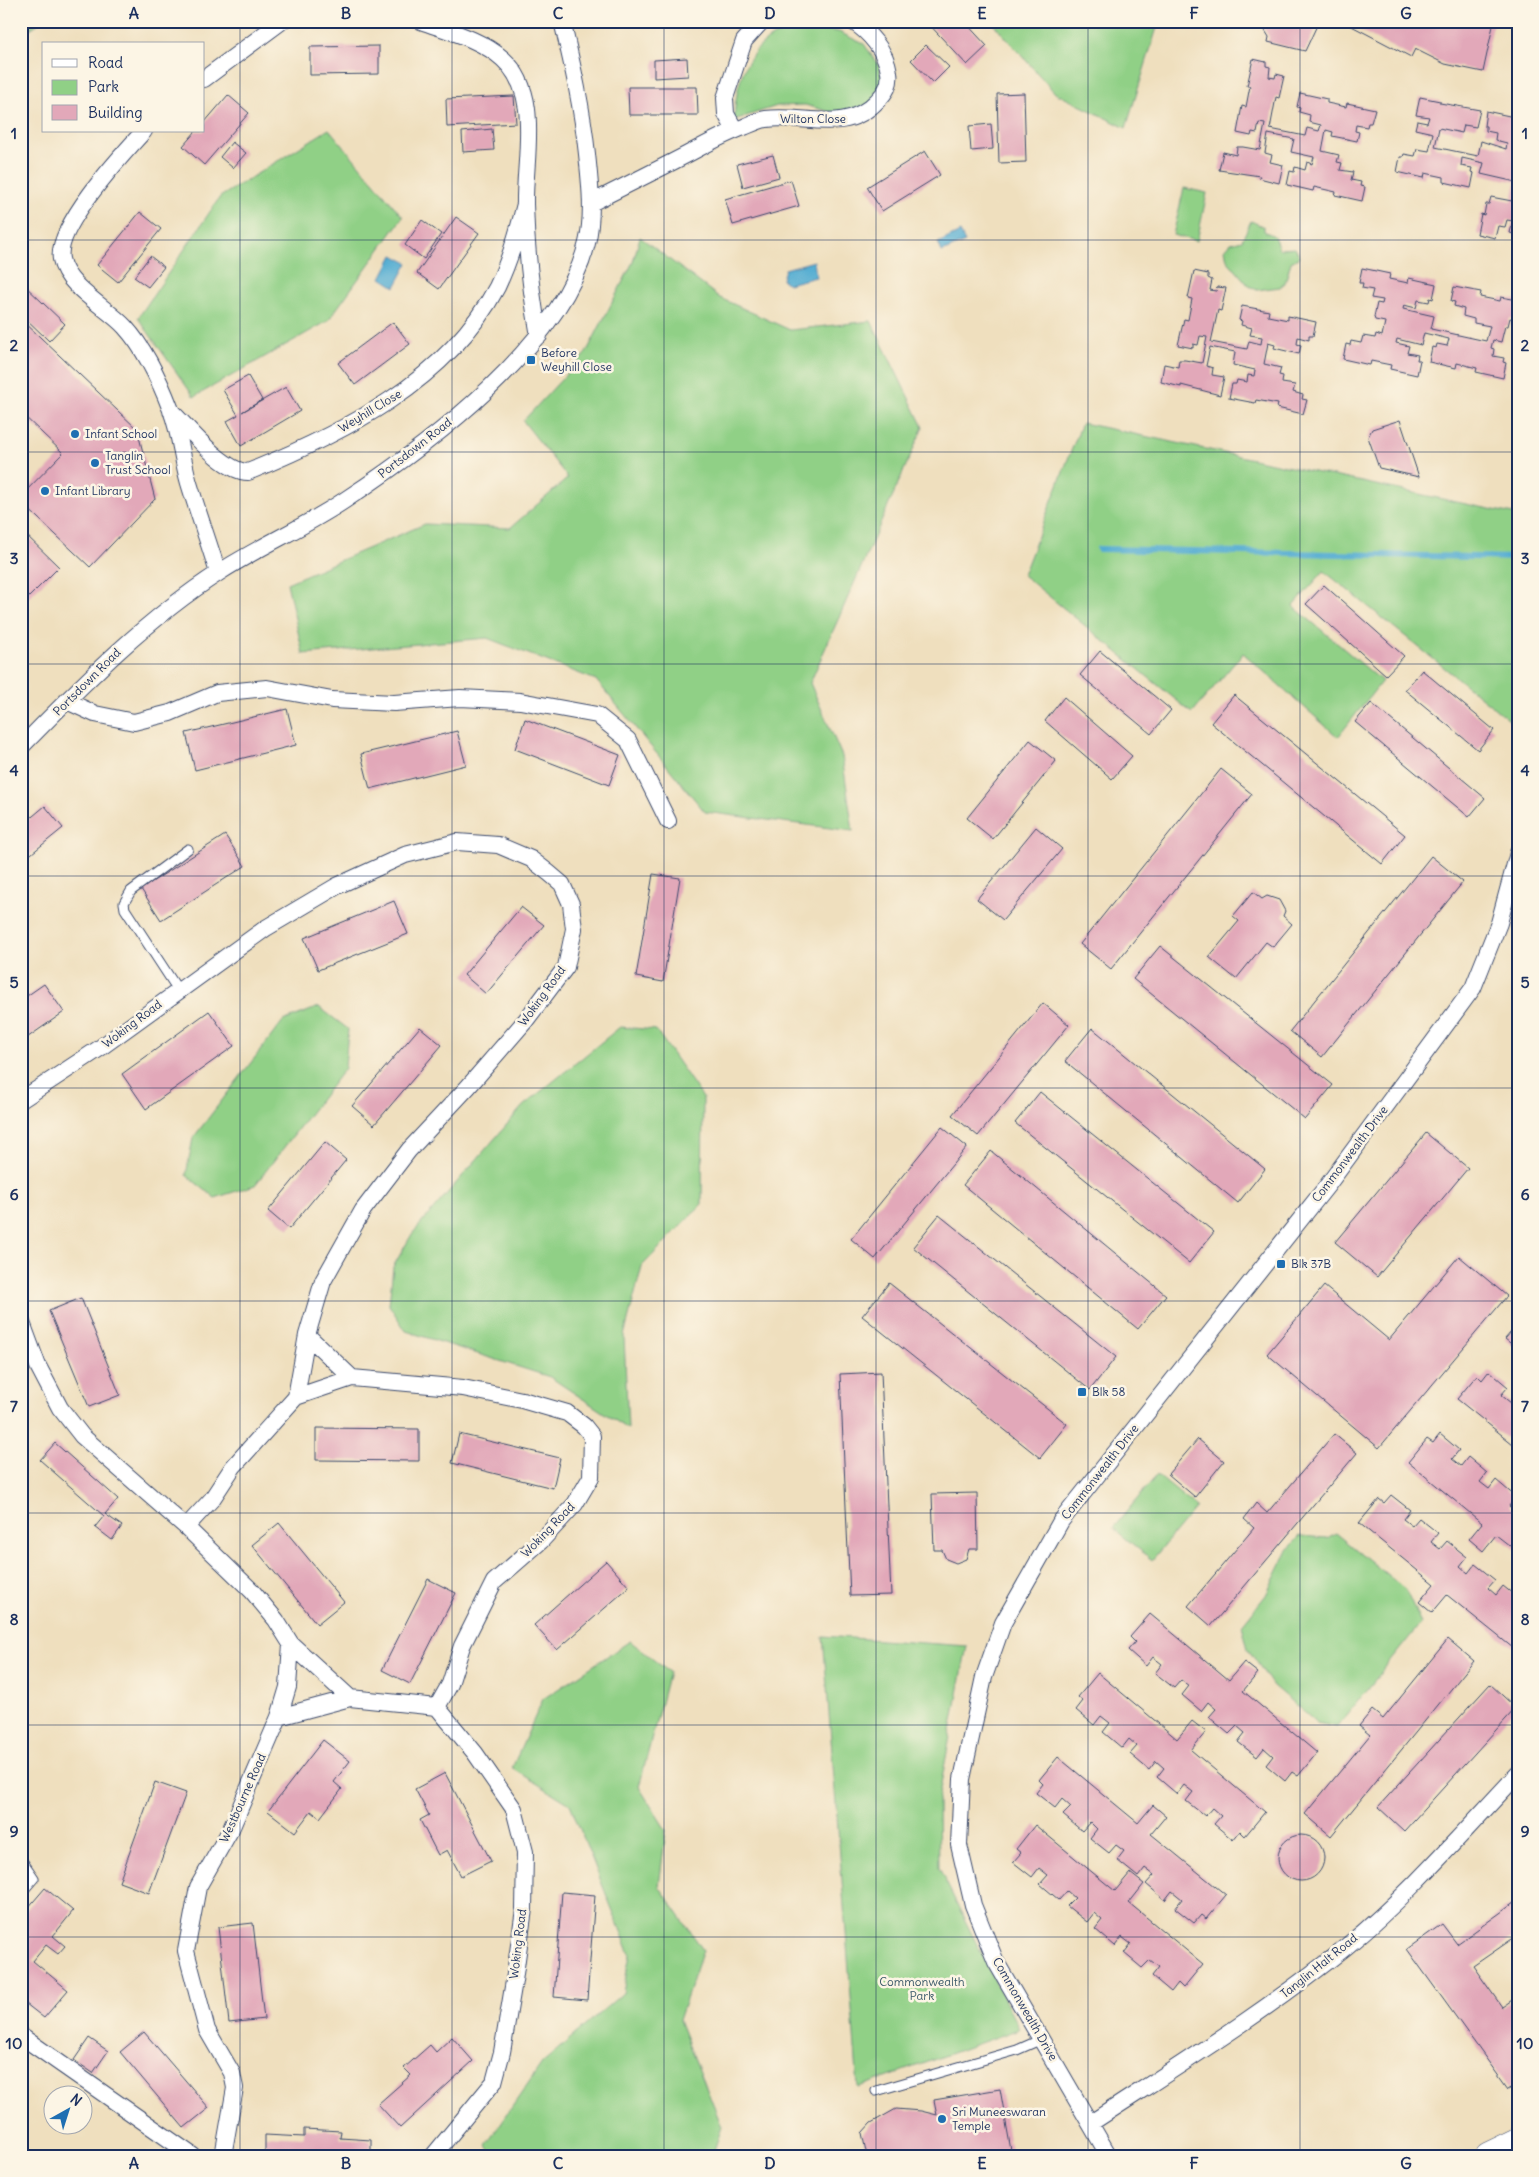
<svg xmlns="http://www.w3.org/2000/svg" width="1539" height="2177" font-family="Delius,sans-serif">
<rect width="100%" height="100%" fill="#fcf5e5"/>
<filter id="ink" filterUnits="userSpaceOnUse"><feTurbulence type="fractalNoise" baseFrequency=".02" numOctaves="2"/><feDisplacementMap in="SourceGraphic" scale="10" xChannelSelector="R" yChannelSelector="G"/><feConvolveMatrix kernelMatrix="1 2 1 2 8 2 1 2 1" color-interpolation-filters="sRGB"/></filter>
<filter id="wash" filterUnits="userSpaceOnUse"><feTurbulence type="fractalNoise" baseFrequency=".0096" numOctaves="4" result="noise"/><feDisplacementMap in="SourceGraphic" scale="20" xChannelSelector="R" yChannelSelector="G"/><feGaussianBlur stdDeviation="1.12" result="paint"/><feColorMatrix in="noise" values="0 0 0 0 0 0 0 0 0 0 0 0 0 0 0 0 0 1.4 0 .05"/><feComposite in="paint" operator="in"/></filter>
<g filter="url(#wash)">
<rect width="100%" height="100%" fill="#efdfbe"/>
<path fill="#90d086" stroke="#568072" d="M21,21H42L21,35Z
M991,21H1159L1126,128L1055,93Z
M814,28L839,32L864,44L879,66L884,88L877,105L842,115L805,105L777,106L734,120C736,81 747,44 787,30C795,28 806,28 814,28Z
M329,129L403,217L328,321L194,397L138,318L220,197Z
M1184,188L1207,193L1197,241L1173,235Z
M1251,221L1264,227V231L1274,236L1279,249L1295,248L1300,257L1291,262L1285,283L1280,287L1257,290L1249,286L1227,260L1225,250L1231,243L1242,240Z
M640,237L720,298L790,330L871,321L923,427L810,683L842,756L853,831L705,812L596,680L487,638L303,654L287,583L425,524L510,528L568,478L523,421L586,353L633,262Z
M1082,423L1518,515V727L1324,571L1293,606L1382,681L1338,737L1243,653L1192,713L1023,575Z
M319,1007L348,1029L345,1068L255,1185L215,1198L186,1175L193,1138L283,1021Z
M620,1027L656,1030L703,1098L702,1204L642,1266L624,1336L628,1429L550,1377L406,1331L389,1305L393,1267L412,1234L523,1106Z
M1157,1475L1196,1507L1152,1560L1113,1528Z
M1336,1533L1406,1590L1421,1623L1337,1727L1317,1723L1273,1686L1248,1649L1242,1625L1266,1595L1288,1550L1300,1536L1327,1538Z
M823,1636L967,1646L938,1800L939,1868L1019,2029L858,2087Z
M630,1641L669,1672L639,1787L666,1830L659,1886L703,1950L679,2020L722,2127L712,2156H497L486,2145L542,2063L623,1993L630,1954L570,1804L512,1768L543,1699Z"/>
<path fill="#55add2" stroke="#386e98" d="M960,232L965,242L942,252L938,243Z
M393,255L408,263L395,287L381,278Z
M814,261L816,277L788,284L782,279L785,269Z"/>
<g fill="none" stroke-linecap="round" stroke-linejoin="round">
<path stroke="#55add2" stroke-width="6" d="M1099,549L1518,558"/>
</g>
<g id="blocks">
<path fill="#e2a8b9" d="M926,21H964L987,46L967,65Z
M1259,21H1319L1305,51L1268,42L1269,37Z
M1342,21H1494L1483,72L1445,64L1415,49L1411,57Z
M926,45L949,67L933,83L911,60Z
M379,46V74L310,75V47Z
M687,58L688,76L654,78V60Z
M1253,59L1266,62V66L1270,67L1269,77L1275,78L1276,74L1284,76L1279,98L1276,97L1270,129L1305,136L1307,128L1319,131L1321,125L1309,122L1310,115L1299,112L1300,108L1297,107L1300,93L1327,99V103L1346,107L1347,103L1375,109L1371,123H1368L1367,127L1356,125L1355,131L1359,132L1357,141L1332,136L1333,132L1326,130L1322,151L1339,155L1337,162L1342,163L1340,170L1353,172L1351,180L1361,182L1360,186L1365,187L1362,201L1335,195L1336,192L1314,187L1313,191L1287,185L1290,171L1294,172L1295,167L1305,170L1307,162L1312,164L1314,157L1291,152L1294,139L1268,134L1265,153L1272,155L1270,162L1283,165L1279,183L1259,178L1260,176L1219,170L1223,152L1236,155L1237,147H1243L1260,150L1265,124L1259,123L1257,133L1252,132L1251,136L1237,133L1242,106L1246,107L1250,86H1247Z
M628,87H697L698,115H629Z
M1024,93L1026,162L999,163L997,94Z
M228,95L249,113L204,165L183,146L196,131H204V123Z
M514,96L516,123L447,127L446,99Z
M1420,97L1440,101V103L1480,110L1476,127L1464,125L1462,133L1439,128L1435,147L1478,156L1481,141L1506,149L1507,143L1495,140L1496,133L1486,131V126H1484L1486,111L1514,117L1513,121L1518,122V235L1510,233L1513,221L1507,220L1505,227L1498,226L1495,238L1477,234L1481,214L1484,215L1486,204H1489L1491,197L1512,201L1516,182L1481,174L1484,163L1462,158L1461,166L1472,168L1471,172L1474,173L1471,188L1444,182V177L1425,173L1424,178L1397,172L1400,157H1403L1404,154L1415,156L1417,149L1429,151L1433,133L1415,129L1417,121L1427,123L1429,117L1416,115Z
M991,124L993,149L971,151L969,126Z
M492,129L494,150L463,152L462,132Z
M232,142L246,153L233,168L220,157Z
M925,151L940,175L882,211L867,187Z
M773,155L779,177L743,187L737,164Z
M791,180L799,206L733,225L725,199Z
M140,212L161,229L118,282L97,265Z
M456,217L479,233L439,289L417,273Z
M422,220L441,234L424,259L405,245Z
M150,256L164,267L148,287L134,277Z
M1362,268L1390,274L1389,279L1408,283L1409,278L1436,284L1433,299L1430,298L1429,302L1418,300L1416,308L1404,305L1403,309L1434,316L1431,329L1486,341L1490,326L1474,323V319L1463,316L1464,309L1454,306L1455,302L1451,301L1454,287L1481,292L1480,297L1500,301L1501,297L1518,300V320L1510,318L1508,326H1505L1501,342L1493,340L1491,348L1494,349L1493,356L1504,358L1503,362L1506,363L1503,378L1476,372L1477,368L1457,363L1456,368L1429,362L1432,347L1436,348L1437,344L1447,346L1449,339L1424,333L1421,345L1397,339L1396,343L1409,346L1407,353L1418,355L1417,360H1420L1417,375L1390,369L1391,365L1371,361L1370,365L1343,359L1346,344L1350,345L1351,341L1361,343L1363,336L1375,338L1376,334L1382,336L1385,322L1375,320L1374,317L1377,303L1382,304L1383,300L1371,298L1373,290L1362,288L1363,283H1359Z
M1194,271L1208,274V278L1212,280L1210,290L1216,291L1217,287L1226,288L1221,311L1218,310L1211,342L1247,349L1249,341L1261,344L1262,337L1250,335L1252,328L1241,325L1242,321L1239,320L1242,306L1269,311L1268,316L1288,320V316L1316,322L1313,336H1309V340L1298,337L1297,344L1301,345L1299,354L1274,348L1275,345L1268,343L1264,364L1281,368L1279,375L1283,376L1282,383L1295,385L1293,392L1303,395L1302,399L1307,400L1303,414L1277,408L1278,404L1256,400L1255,403L1229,398L1232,384H1236L1237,380L1247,382L1248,375L1254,376L1255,370L1233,365L1235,352L1210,347L1206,366L1213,368L1212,375L1224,377L1220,395L1181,385V387L1161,382L1164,364L1178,367L1179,360H1185L1202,363L1207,337L1200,336L1198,345L1193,344V348L1178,345L1184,319L1188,320L1192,299L1188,298Z
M21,282L65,324L49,341L21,314Z
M21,319L137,429L155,499L90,567L21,502V496L63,453L21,413Z
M393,322L410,344L355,385L338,363Z
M248,376L262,400L242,412L286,387L300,411L241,446L227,421L238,415L223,390Z
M1400,420L1419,477L1379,468L1368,437L1372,429Z
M21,530L59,567L21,605Z
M1324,585L1404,656L1386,675L1306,604Z
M1100,651L1171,710L1151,734L1080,675Z
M1422,670L1494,730L1478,750L1405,690Z
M1234,695L1405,835L1382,864L1211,723Z
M1064,697L1132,756L1112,779L1045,721Z
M1371,703L1485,798L1469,817L1355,722Z
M287,709L296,745L195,770L186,733Z
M525,719L620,755L609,785L515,749Z
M457,731L466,765L370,789L361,754Z
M1030,740L1056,761L993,839L967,818Z
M1221,769L1252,794L1111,969L1080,944Z
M45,806L63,828L21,862V826Z
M1036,827L1062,849L1003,920L977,899Z
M225,835L245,866L161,920L141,889Z
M1431,856L1463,882L1322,1057L1290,1031Z
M653,874L680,878L663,982L636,977Z
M1253,892L1262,899L1267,896L1279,900L1285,911L1283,916L1292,924L1273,947L1266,942L1236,979L1209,957L1239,921L1233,916Z
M394,901L408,934L318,970L304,938Z
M521,907L544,925L486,994L464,975Z
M1160,946L1333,1085L1305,1119L1133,979Z
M44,984L64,1012L21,1042V1000Z
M1043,1003L1069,1025L978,1136L952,1115Z
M209,1011L234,1046L146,1109L122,1074Z
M420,1027L442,1045L374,1125L352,1106Z
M1092,1028L1265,1169L1238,1203L1065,1061Z
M1040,1092L1214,1232L1189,1263L1015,1123Z
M942,1127L967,1147L875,1259L851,1239Z
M1426,1133L1468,1168L1377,1277L1335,1242Z
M325,1142L346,1160L289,1229L268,1211Z
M991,1151L1166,1295L1138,1329L963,1185Z
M939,1215L1116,1357L1090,1390L913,1247Z
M1459,1256L1507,1296L1379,1448L1267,1354L1324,1286L1389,1340Z
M889,1283L1067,1424L1040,1458L862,1316Z
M81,1298L120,1395L89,1407L49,1311Z
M1518,1324V1349L1505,1339Z
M1489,1371L1508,1387L1501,1395L1511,1403L1518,1394V1448L1457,1399L1477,1375L1482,1380Z
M881,1372L891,1595L850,1596L840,1374Z
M316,1428L419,1429V1461L316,1460Z
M459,1434L560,1458L553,1488L452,1463Z
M1334,1434L1357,1453L1211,1626L1188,1606L1254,1528L1244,1519L1256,1503L1267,1513Z
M1440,1434L1459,1450L1452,1459L1461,1466L1468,1457L1487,1473L1480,1482L1489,1489L1496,1480L1516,1497L1509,1506L1518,1513V1552L1496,1535L1483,1551L1469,1539L1482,1523L1408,1462L1427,1439L1433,1443Z
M1198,1439L1224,1461L1195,1497L1168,1474Z
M55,1443L118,1499L105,1514L122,1526L112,1540L95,1527L104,1516L40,1460Z
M977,1493L978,1549H969L966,1559L956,1563L946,1559L942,1550H934L932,1494Z
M1391,1495L1410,1510L1403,1519L1412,1526L1419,1518L1438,1533L1431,1542L1440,1549L1447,1541L1467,1557L1460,1566L1468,1573L1475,1564L1495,1580L1488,1588L1496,1595L1503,1586L1518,1598V1607L1515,1611L1518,1613V1652L1447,1595L1432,1613L1419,1602L1434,1584L1359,1523L1379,1499L1384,1503Z
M279,1523L344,1602L317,1624L252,1545Z
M606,1561L629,1587L557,1650L534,1625Z
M428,1579L456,1593L410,1684L382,1670Z
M1150,1614L1229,1680L1244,1662L1258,1673L1243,1691L1317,1753L1298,1776L1292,1772L1285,1781L1266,1765L1273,1756L1264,1748L1257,1757L1238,1742L1245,1733L1237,1726L1229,1734L1209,1717L1216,1709L1208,1702L1201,1711L1182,1695L1189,1686L1181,1680L1174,1688L1155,1673L1162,1664L1153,1657L1146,1666L1128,1650L1135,1642L1130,1637Z
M1448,1639L1474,1661L1331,1836L1305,1814L1370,1735L1359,1726L1372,1710L1383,1719Z
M1098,1673L1177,1739L1192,1721L1206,1732L1191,1750L1265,1812L1245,1836L1240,1831L1233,1840L1214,1824L1221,1816L1212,1808L1205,1816L1186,1801L1193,1792L1184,1785L1177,1794L1157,1777L1164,1768L1156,1761L1149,1770L1130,1754L1137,1746L1129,1739L1122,1748L1103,1732L1110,1723L1101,1716L1094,1725L1076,1710L1083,1701L1078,1697Z
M1490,1684L1516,1708L1404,1831L1378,1807Z
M323,1740L350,1761L334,1782L342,1789L320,1818L311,1811L295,1832L268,1811Z
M1058,1757L1138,1823L1153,1805L1166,1816L1151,1834L1226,1895L1206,1919L1201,1915L1194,1923L1175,1908L1182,1899L1172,1891L1165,1900L1146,1884L1154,1875L1145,1868L1138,1877L1117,1860L1124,1851L1116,1845L1109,1853L1090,1838L1097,1829L1090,1822L1082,1831L1063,1815L1071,1807L1062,1799L1055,1808L1036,1793L1043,1784L1039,1780Z
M445,1773L491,1861L461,1876L447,1850L438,1855L420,1820L429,1815L415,1789Z
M155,1782L186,1793L149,1893L119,1882Z
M1035,1825L1115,1891L1130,1873L1144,1884L1129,1903L1203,1964L1183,1988L1178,1983L1171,1992L1152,1976L1159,1967L1150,1960L1142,1968L1124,1953L1131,1944L1122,1937L1115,1946L1095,1929L1102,1920L1094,1913L1087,1922L1067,1906L1075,1898L1067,1891L1059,1900L1040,1884L1048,1875L1039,1868L1032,1877L1013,1862L1021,1853L1016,1849Z
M1278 1858a23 23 0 1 1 46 0a23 23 0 1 1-46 0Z
M45,1888L73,1911L53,1936L65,1946L58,1954L46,1945L33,1961L68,1990L44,2018L21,2000V1916Z
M562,1892L595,1895L587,2000L554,1997Z
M1518,1900V1935L1473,1966L1502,2007L1518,1996V2083L1508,2089L1407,1949L1442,1924L1457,1944Z
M253,1923L264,2019L229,2023L218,1927Z
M144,2032L209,2108L184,2128L120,2052Z
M452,2037L473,2061L400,2128L378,2104L411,2075L404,2068L430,2045L436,2052Z
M89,2038L108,2051L93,2073L74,2060Z
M1000,2089L1012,2156H867L862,2133L871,2123L896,2109L921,2111L937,2115L934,2100Z
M304,2129L341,2131L340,2138L371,2140V2156H265V2135L304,2137Z"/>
</g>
</g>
<g filter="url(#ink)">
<use href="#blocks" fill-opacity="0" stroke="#3b496c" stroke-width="1"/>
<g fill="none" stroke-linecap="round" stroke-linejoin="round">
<defs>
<path id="lane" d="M178,990L125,909L124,903L131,891L188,849
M21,1859L34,1878L21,1893
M876,2091L1017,2050L1042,2039"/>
<path id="street" d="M421,21C448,31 481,39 503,59C542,94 524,158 525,204C526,248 531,292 539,336
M204,79L282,21
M735,130L726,114L725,98L744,41L762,21
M144,131C122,155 55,227 61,259C66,287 108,308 125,327C146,350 160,381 171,410C180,433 182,459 189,483C198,513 209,543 218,573
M591,203C623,187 655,171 686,155C705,145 724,134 744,127C751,124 759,120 766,119C807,114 845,135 877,101C886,92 891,84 889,72C886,51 869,32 852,21
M171,411C189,428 223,472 248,472C343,433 447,382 497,287C510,260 518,232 525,204
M67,701L95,714L134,722L170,713L217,693L267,688L332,700L394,703L460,698L520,701L597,715L628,740L668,821
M21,747C83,684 145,620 220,572C260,546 305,527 345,500C430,444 562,345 587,243C594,214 590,183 587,154C582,107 573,67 562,21
M21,1100L100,1048L266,928L337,886L405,855L457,842L498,845L531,859L549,873L562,884L571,904L574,929L566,967L526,1020L468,1087L409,1150L363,1210L323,1281L307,1335L296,1397L233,1467L212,1499L186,1527
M21,1320L38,1366L60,1408L82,1436L186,1527L252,1591L276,1620L291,1644L288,1687L279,1717L231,1829L198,1887L186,1951L207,2030L232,2073L235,2088L223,2156
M307,1335L352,1378
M296,1397L352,1378L463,1388L522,1400L567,1413L584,1426L592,1436L591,1477L575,1504L541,1541L494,1582L462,1646L450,1684L437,1707
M291,1644L350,1698
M279,1717L350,1698L437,1707L475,1753L514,1809L525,1852L524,1909L514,1981L502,2052L494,2082L433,2156
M21,2036L193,2156
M1091,2123C1178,2066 1267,2011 1347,1946C1409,1895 1463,1832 1518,1774
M1109,2156L996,1962L973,1905L959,1845L962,1779L984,1677L1003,1623L1061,1521L1327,1186L1473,988L1499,923L1518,853"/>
<path id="highway" d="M1489,2156L1518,2142"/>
</defs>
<use href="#lane" stroke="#3b496c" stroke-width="11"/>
<use href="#street" stroke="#3b496c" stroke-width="18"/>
<use href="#highway" stroke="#3b496c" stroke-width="29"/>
<use href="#lane" stroke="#fff" stroke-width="9"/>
<use href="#street" stroke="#fff" stroke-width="16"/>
<use href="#highway" stroke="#fff" stroke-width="28"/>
</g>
</g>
<path fill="none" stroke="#1b2f5e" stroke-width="1" stroke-opacity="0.55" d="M240,21V2156M452,21V2156M664,21V2156M876,21V2156M1088,21V2156M1300,21V2156M21,240H1518M21,452H1518M21,664H1518M21,876H1518M21,1088H1518M21,1301H1518M21,1513H1518M21,1725H1518M21,1937H1518"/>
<g fill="#1f6fb2" stroke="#fcf5e5" stroke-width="2">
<rect x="526" y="355" width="10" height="10" rx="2.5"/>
<circle cx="75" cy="434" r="5"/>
<circle cx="95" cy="463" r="5"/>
<circle cx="45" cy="491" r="5"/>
<rect x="1276" y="1259" width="10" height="10" rx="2.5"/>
<rect x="1077" y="1387" width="10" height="10" rx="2.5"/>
<circle cx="942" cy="2119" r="5"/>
</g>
<g text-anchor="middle" stroke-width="5" stroke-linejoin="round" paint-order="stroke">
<g font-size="12" fill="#1b2f5e" stroke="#fcf5e5">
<text x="813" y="123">Wilton Close</text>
<text transform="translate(370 411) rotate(-31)" y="4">Weyhill Close</text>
<text transform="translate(415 448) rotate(-38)" y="4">Portsdown Road</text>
<text transform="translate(87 682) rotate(-45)" y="4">Portsdown Road</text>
<text transform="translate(542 996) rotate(-54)" y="4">Woking Road</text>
<text transform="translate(132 1024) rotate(-37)" y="4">Woking Road</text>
<text transform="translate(1350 1154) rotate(-53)" y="4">Commonwealth Drive</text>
<text transform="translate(1100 1472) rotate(-52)" y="4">Commonwealth Drive</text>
<text transform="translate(548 1530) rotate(-46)" y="4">Woking Road</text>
<text transform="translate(243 1798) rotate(-66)" y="4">Westbourne Road</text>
<text transform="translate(518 1944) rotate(-83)" y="4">Woking Road</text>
<text transform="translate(1319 1966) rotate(-39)" y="4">Tanglin Halt Road</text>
<text transform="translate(1025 2009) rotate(60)" y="4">Commonwealth Drive</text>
</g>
<g font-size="12" fill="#1b2f5e" stroke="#fcf5e5" text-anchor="start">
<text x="541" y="357">Before<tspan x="541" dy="14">Weyhill Close</tspan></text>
<text x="85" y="438">Infant School</text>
<text x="105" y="460">Tanglin<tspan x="105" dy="14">Trust School</tspan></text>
<text x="55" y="495">Infant Library</text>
<text x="1291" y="1268">Blk 37B</text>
<text x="1092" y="1396">Blk 58</text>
<text x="952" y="2116">Sri Muneeswaran<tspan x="952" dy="14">Temple</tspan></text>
</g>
<g font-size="12" fill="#385768" stroke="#fcf5e5">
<text x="922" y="1986">Commonwealth<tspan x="922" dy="14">Park</tspan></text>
</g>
</g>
<rect width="1539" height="2177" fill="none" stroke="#fcf5e5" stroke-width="55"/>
<rect x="42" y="42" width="162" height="90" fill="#fcf5e5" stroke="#a2a6af"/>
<rect x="52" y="59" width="25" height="8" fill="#ffffff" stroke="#a2a6af"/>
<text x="88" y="68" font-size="15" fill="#1b2f5e">Road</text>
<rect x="52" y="80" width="25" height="15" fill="#90d086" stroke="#a2a6af"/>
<text x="88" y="92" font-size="15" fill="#1b2f5e">Park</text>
<rect x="52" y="105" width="25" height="15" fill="#e2a8b9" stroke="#a2a6af"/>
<text x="88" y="118" font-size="15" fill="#1b2f5e">Building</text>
<g transform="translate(68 2110) rotate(39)"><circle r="24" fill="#fcf5e5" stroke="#a2a6af"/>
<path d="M0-4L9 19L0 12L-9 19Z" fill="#1f6fb2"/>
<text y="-8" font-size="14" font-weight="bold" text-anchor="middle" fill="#1b2f5e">N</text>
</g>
<rect x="28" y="28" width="1484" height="2122" fill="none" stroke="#1b2f5e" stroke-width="2"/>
<g font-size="16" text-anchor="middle" font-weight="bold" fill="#1b2f5e">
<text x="134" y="19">A</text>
<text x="346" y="19">B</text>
<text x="558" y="19">C</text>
<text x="770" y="19">D</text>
<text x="982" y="19">E</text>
<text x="1194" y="19">F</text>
<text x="1406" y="19">G</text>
<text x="14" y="139">1</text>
<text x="1525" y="139">1</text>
<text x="14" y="351">2</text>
<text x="1525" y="351">2</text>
<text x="14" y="564">3</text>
<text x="1525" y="564">3</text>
<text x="14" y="776">4</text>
<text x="1525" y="776">4</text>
<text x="14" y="988">5</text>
<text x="1525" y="988">5</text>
<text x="14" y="1200">6</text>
<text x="1525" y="1200">6</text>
<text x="14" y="1412">7</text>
<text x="1525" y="1412">7</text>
<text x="14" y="1625">8</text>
<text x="1525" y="1625">8</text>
<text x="14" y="1837">9</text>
<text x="1525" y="1837">9</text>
<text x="14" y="2049">10</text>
<text x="1525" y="2049">10</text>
<text x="134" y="2169">A</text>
<text x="346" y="2169">B</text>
<text x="558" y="2169">C</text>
<text x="770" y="2169">D</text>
<text x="982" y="2169">E</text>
<text x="1194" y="2169">F</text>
<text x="1406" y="2169">G</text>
</g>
</svg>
